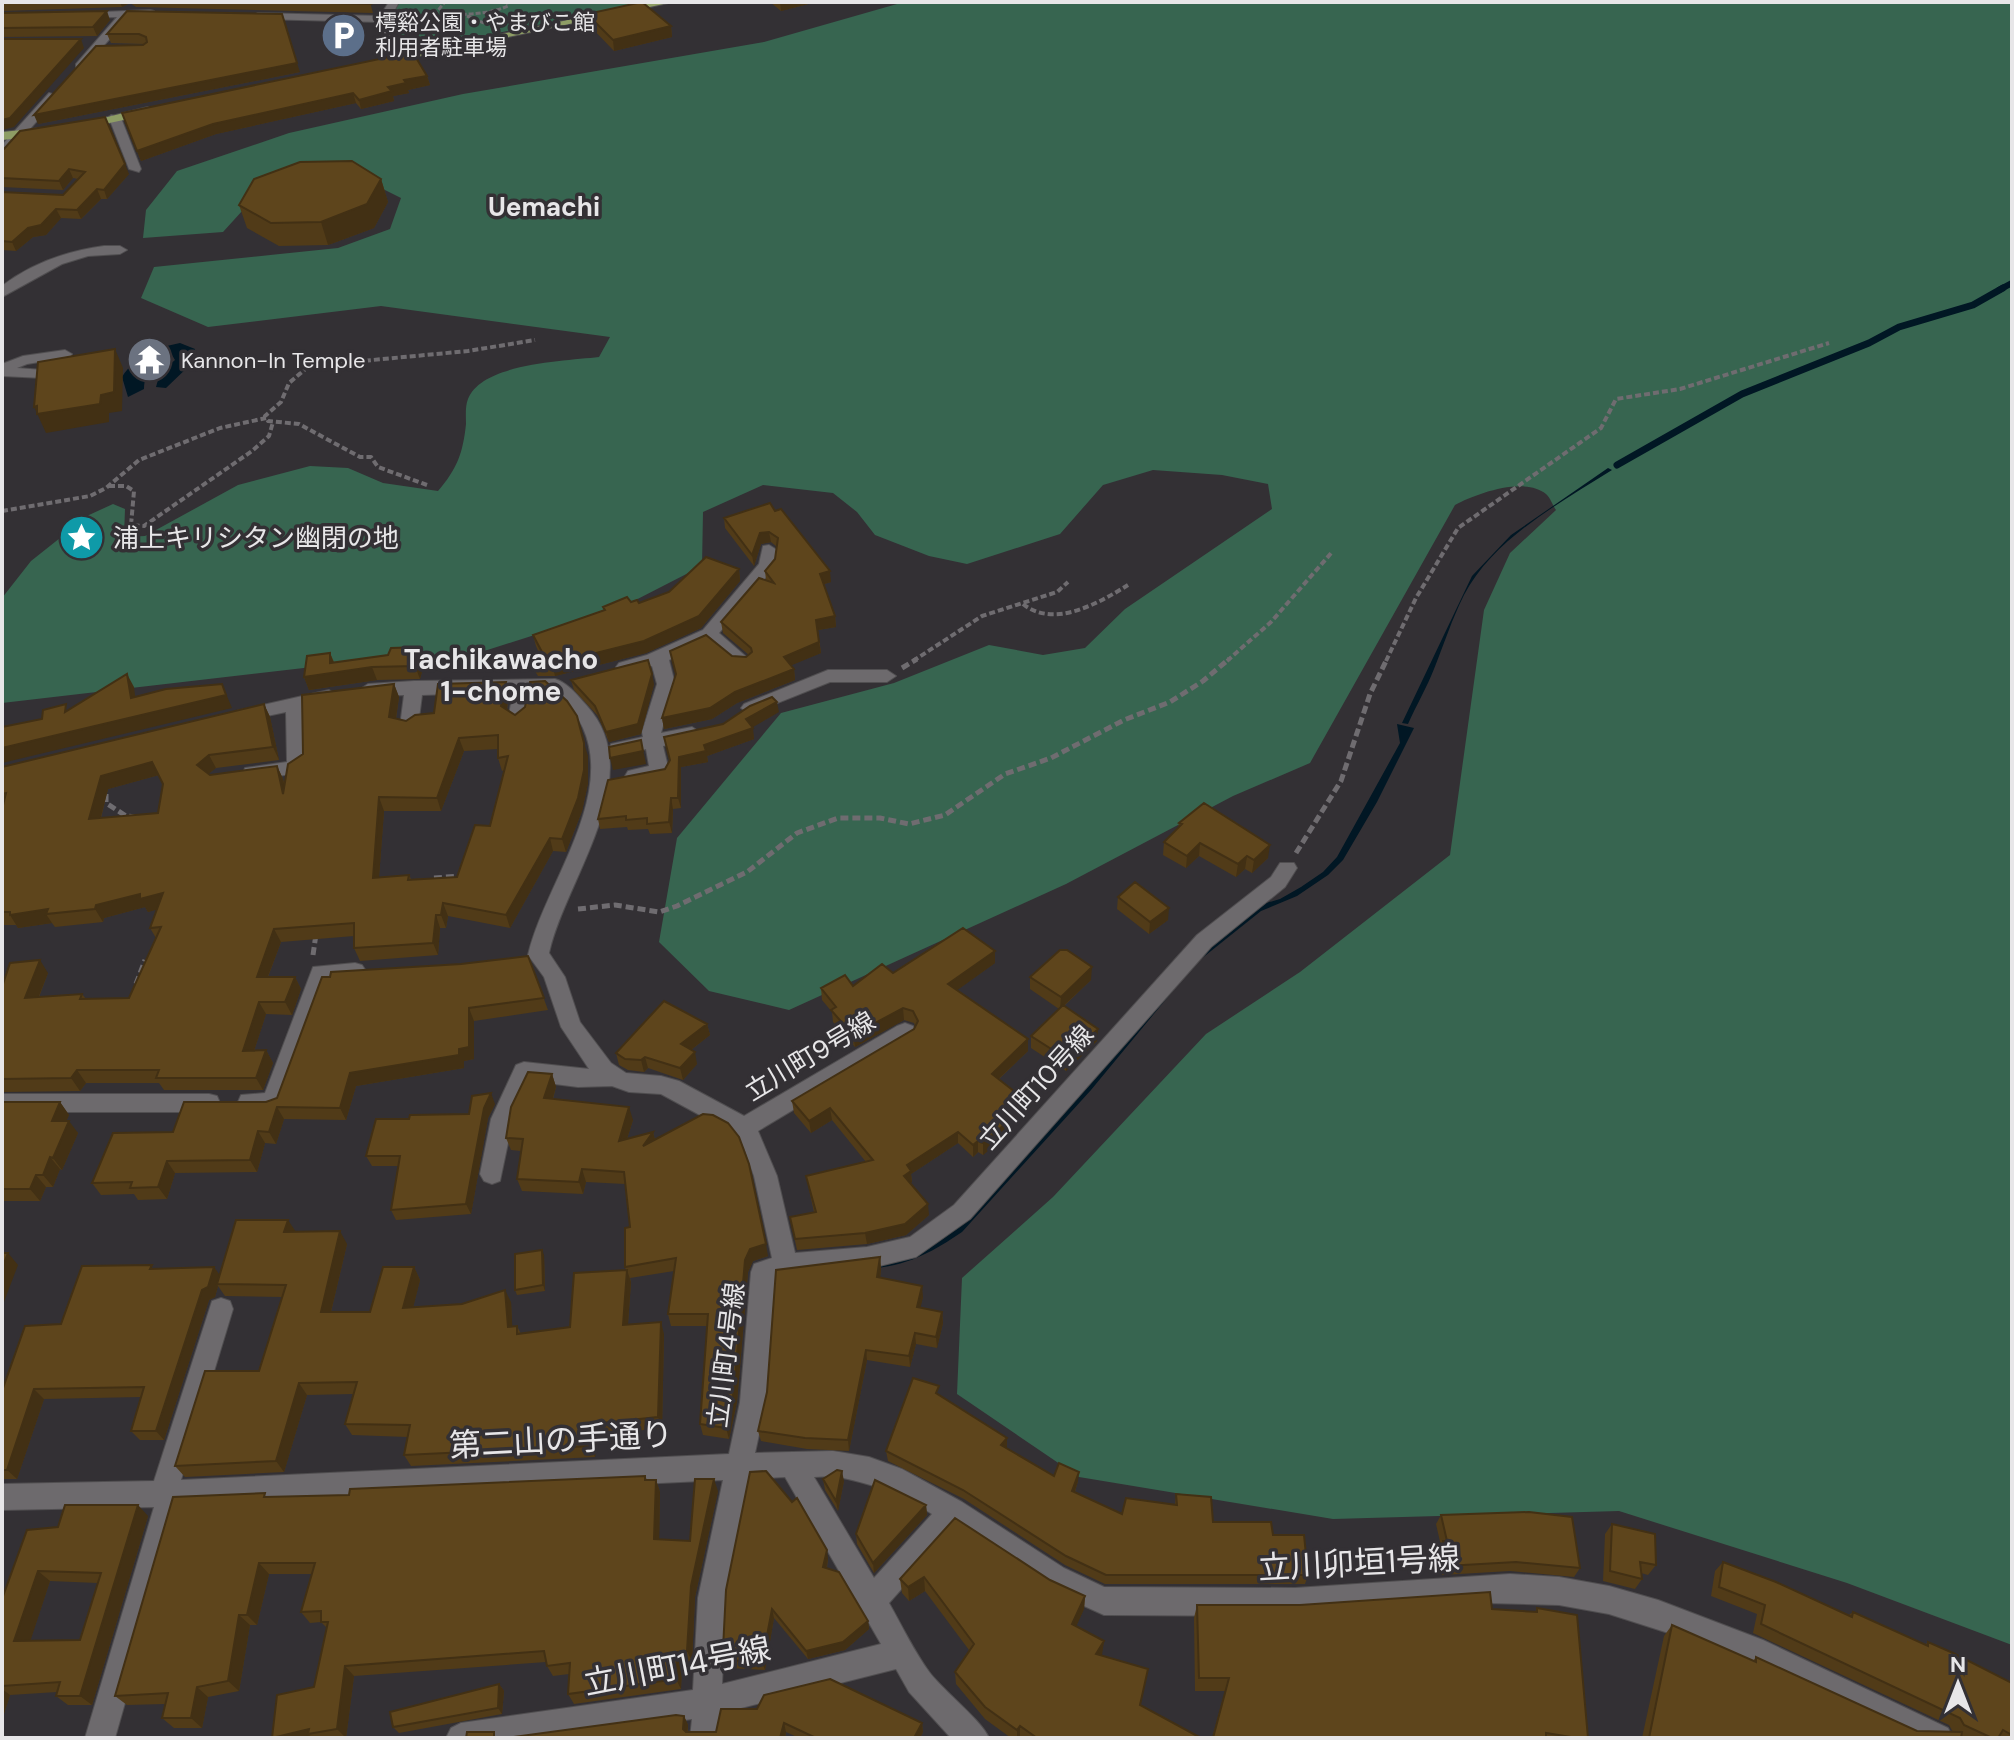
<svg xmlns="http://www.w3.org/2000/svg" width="2014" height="1740" font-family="'DM Sans','Noto Sans JP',sans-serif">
<rect width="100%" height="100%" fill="#333034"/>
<path fill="#376550" d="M400,2H652L413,50L403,46L390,17Z
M904,2H2012V1645L1847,1583L1619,1511L1333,1519L1079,1477L957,1394L962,1278L1053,1197L1206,1034L1300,972L1450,855L1484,610L1510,553L1556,510C1553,506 1550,497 1546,494C1524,476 1476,494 1455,505L1310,763L1233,796L1066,884L789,1010L709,991L659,942L677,838L781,713L894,683L989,645L1043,655L1085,648L1125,609L1272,509L1268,484L1222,475L1153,470L1103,485L1060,534L967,564L929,556L875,535L857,512L833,493L763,485L703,512L702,566L622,607L478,653L347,663L2,703V598L31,561L89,515L113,504L125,509L124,537L145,536L238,485L310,466L348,468L383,483L438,491C457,469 463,453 466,424C466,417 465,406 468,399C482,363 565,361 599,357L610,337L381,306L208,327L141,298L154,267L338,248L390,229L401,198L361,178L253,199L223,232L143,238L146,210L177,171L289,133L463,94L764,42Z"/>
<path fill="#011724" d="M180,343L195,349L190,365L166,388L156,387L160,373L175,360L172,355L168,356C152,366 145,370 144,389L128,397L122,377C136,355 156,348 180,343Z
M1608,468L1612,470C1560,503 1494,538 1464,595C1452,619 1444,644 1434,669C1427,687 1416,706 1408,724L1402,723L1472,576L1511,535Z
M1397,724L1414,728L1377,802L1343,860L1328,875L1297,896L1261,911L1196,963L1091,1090L962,1232C898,1276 872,1270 799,1266L924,1249L1173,980L1256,906L1280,899L1301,887L1323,872L1337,857L1400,743Z"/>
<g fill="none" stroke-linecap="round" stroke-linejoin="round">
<path stroke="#011724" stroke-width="6" d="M1999,290L2012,283"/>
<path stroke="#011724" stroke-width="7" d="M1617,465L1742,394L1869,343L1899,327L1973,305L2003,288"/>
<defs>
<path id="minor" d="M389,2H399L390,19L401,45L415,54V58C393,60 387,39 380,22L258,19L252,16L258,13L380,16Z
M150,10L154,11V15L129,17L84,68H76V64L117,17L82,18L78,17V13Z
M49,93L59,96L6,156L2,157V145Z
M111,115L121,118L141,169L139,172L129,169L109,118Z
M104,246H120L127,250L120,254L88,256L62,264L2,297V286C32,263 67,251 104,246Z
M65,350L72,354L70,357L27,364L17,368L43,370L64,366L71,370L69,373L43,378L2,376V364L23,356Z
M769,545L777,550L773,569L719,633L751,661L748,665H736L708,642L669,660L675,684L661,733L692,727L701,733L699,738L663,746L669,771L667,776L635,783L628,781L625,776L628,771L649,766L646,749L618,756L609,749L611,744L643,737L642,732L657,684L652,666L625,673L616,667L619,663L647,655L703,630L759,564L763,546Z
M828,670H887L896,676L887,682H830L750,714L741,708L744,704Z
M555,679C567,682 579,697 587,706C650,776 565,880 549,953L565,977L580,1022L611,1063L626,1073L661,1076L679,1081L744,1116L897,1026L905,1023L913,1026L916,1032L913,1038L758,1131L777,1176L795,1253L867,1247L910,1237L954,1205L1197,935L1271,877L1280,863H1294L1297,868L1285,887L1211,947L970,1219L916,1257L867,1269L786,1275L775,1279L766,1402L755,1453L833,1451L869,1457L902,1469L962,1502L1064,1568L1104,1587L1295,1588L1510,1574L1559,1577L1609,1586L1658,1600L1763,1640L1948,1728L1953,1738H1906L1706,1645L1609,1614L1559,1605L1485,1603L1295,1616L1104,1615L1051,1591L955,1529L889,1603C902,1626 915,1653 930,1673C944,1691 982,1721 989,1738H951L909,1692L896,1669L721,1713L720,1738H690L692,1719L560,1738H446L451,1728L461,1723L693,1690L698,1598L723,1480L181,1506L115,1738H85L154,1507L2,1510V1484L154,1481L212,1301L221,1298L230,1301L233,1309L181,1480L729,1454L740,1402L751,1272L754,1264L772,1258L754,1176L744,1148L733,1133L661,1094L629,1092L612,1086L578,1087L531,1081L513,1119L500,1181L492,1184L484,1181L480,1174L491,1119L516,1065L524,1062L589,1069L561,1027L544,977L528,955C544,886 615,799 583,728C577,713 561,702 550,691L531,692L526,720L517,726L508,720L513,692L422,695L418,726L409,732L400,726L404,695L368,696L359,690L368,684L414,681ZM833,1476C870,1483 901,1493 932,1514L874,1578L814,1477ZM785,1477L881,1644L722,1684L726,1598L750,1479Z
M329,690L338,696L335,700L304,708L306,767L304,772L252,780L245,778L243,773L245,768L287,762L286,712L243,721L234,715L237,711Z
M355,963L362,965L366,971L362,977L328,981L281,1109L273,1111L241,1109L238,1102L241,1095L265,1093L313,967Z
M2,1094H209L217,1096L220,1103L217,1110L209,1112H2Z"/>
<path id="major" d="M652,2H673L386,63L380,60Z
M148,107L154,111L152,114L81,129L75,125Z
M42,128L48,132L46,135L2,140V132Z"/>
</defs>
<use href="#minor" stroke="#504e50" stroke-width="2"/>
<use href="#major" stroke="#504e50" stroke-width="2"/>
<path stroke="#6f6c70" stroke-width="3" stroke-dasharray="5 2" stroke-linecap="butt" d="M434,15L445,2
M467,16L484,23
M418,40L412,23L415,19C446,11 478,19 508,6L507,2"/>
<path stroke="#6f6c70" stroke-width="4" stroke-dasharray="6 3" stroke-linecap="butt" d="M427,485L378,467L371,457H360L299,424L268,421L265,416L281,402L289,383L309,366L468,351L535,340
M109,486H126L134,491L131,525L144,526L252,451L269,436L273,422
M2,511L90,496L106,488L139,460L220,428L266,418
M1023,604C1054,629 1099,603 1128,585
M913,661L982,616L1057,592L1068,582
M1227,661L1271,622L1333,551
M1386,661L1416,598L1458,528L1601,428L1616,399L1680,389L1829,343"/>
<path stroke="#6f6c70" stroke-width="5" stroke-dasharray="8 4" stroke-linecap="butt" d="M902,668L917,659
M106,794V803L126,816L135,817
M1296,853L1341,781L1370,694L1387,659
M434,878L460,876
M578,909L615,905L659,912L677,906L747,872L797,833L838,818H880L909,824L945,815L1005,774L1051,758L1124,720L1170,702L1203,681L1229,659
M313,955L316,934
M136,984L145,960"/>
<use href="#minor" fill="#6d6a6d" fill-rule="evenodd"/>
<use href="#major" fill="#8e9d65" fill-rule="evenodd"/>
</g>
<path fill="#513b18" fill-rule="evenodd" d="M2,2H370L373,13L136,7L130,3L122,7L2,11Z
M770,2H816L781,11Z
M127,11L300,72L38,124L144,44L111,43L107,34Z
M2,13L110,20L97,36L2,37Z
M587,14L671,26L672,37L614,51L589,25Z
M427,76L430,85L408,90L409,93L393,96L394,101L361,109L356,103L216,134L141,161L122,113Z
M2,149L129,174L107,199H101L81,219L61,218L46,235L33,237L16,251L2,250V192L63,195L78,179L73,178L63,190L2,187Z
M381,179L388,202L374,228L328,245L279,246L247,228L239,205Z
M770,503L831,582L824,584L835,616L836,627L818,630L821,653L791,665L794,669L795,680L737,703L712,719L664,729L662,718L732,656L746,657L749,655L723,633L721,622L766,580L765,571L775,559L777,547L771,542L761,544L754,566L725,528L724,518Z
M739,569L740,581L701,628L646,653L555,676H538L533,668L530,656L539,653L536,646L533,635L604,610L603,607L631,602L639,603Z
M330,653L334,662L425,660L420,679L377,680L309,690L304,677Z
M571,680L654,684L641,734L609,742L598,716L574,690Z
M506,682L509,695L507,710L588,756V783L582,811L566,852L553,851L510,928L448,916L446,928H440L438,955L360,961L354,948V936L281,942L268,977H295L301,989L292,1015L266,1014L254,1051L266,1050L273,1063L263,1090H164L159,1083H86L80,1091L2,1092V987L48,973L39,997L82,994L86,999L129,998L156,938L150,928L157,909L148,912L145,907L104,918L103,922L55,927L52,923L18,928L16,925H2V767L264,704L270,717L279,760L216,768L208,774L210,775L277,766L283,779L285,786L303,754L394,684L399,697L396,719L406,721L434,713ZM498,749V758L502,771L504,770L490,826L457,877L411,879L409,875L379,877L384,811H441L464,751ZM159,775L163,784L158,813L101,818L108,789Z
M779,712L752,727L754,739L707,756L708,762L681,767V808L673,809L672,833L650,834L648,829L628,830L627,827L600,829L598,819L665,769Z
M1179,823L1268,858L1252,873L1245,869L1236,877L1199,856L1186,868L1163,855L1164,842L1178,828Z
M1118,897L1168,920L1149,934L1117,909Z
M528,956L548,1010L474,1021V1059L464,1061V1068L356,1086L346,1120L284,1119L276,1144L265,1143L257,1172L175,1173L167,1199L138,1200L134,1194L101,1195L92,1183L173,1132L277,1098L330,977L461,964Z
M995,963L957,990L1028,1051L999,1079L1019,1095V1107L1003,1122L1005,1124V1136L983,1155L978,1152L973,1157L958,1143L911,1174L912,1182L910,1183L929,1215L906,1235L867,1244L797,1250L790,1217L814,1212L806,1176L866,1162L832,1120L811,1133L794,1113L792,1101L914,1029L915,1026L914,1023L904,1020L855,1047L833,1022L832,1012L822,1000L821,988L853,986L893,973Z
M1030,977L1091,980L1064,1006L1097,1041L1066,1071L1031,1048V1036L1059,1009L1030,989Z
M707,1024L710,1035L691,1050L697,1064L683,1080L648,1068L644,1072L628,1070L619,1065L616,1053Z
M552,1074L556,1087L553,1099L633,1120L627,1139L653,1132L655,1140L768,1256L753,1261L748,1272L737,1402L729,1439L703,1435L700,1424L707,1326H671L668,1314L674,1271L630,1278L631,1282L628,1324L664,1334L662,1428L598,1435L595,1457L411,1466L404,1455L408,1437L352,1435L345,1424L353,1394L307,1395L284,1472L185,1477L175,1466L259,1371L282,1297L225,1296L218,1286L215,1297L209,1300L164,1440H140L131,1431L141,1397L44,1399L17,1479H2V1391L61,1324L155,1269L214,1267L219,1275L295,1232L347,1244L331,1312H370L414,1267L420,1280L413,1307L511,1302L512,1327L517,1326L521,1334L570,1327L626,1270L625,1267L630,1227L625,1184L586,1182L583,1194L522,1191L517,1179L521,1151L511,1150L506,1138Z
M2,1102H60L69,1115L66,1121L78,1133L62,1170L60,1169L53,1187H46L40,1201H2Z
M495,1104L488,1118L471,1214L396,1220L391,1210L398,1166H372L366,1156L409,1119L469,1114Z
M544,1255L545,1291L517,1295L515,1290Z
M880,1257L881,1269L880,1278L923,1297L920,1307L942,1312L943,1323L937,1348L916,1344L910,1367L867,1360L849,1451L807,1449L761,1441L758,1431Z
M939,1395L1007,1447L1006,1448L1054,1476L1078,1481L1075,1492L1122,1514L1175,1505L1176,1494L1213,1522L1273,1535L1308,1575L1305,1584H1105L1065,1565L964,1499L888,1461L886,1451Z
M645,1476L647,1480H656L660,1492L659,1539L690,1541L718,1491L695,1597L692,1661L682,1663L681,1689L574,1704L568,1694L569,1674L553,1676L547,1666L546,1662L354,1676L346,1738H273L314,1687L327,1628L321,1622L310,1623L301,1612L312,1574H269L257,1625H250L239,1691L208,1697L202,1728H174L162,1718L165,1704L127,1705L115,1696L268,1497L349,1495Z
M823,1479L844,1481L838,1511L825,1490Z
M926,1505L927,1515L874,1573L857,1544L856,1534Z
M1441,1515L1580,1568L1574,1577L1510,1571L1442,1575L1439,1550L1441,1546L1436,1524Z
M148,1516L92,1705H68L56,1696L57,1692L10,1695L2,1720V1599L58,1527ZM50,1581L98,1583L80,1640L30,1641Z
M955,1518L1050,1580L1085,1596L1084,1609L1076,1626L1104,1641L1101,1656L1140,1705L1201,1738H1011L985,1719L956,1684L955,1672L969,1650L925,1591L909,1601L902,1593L900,1579Z
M1612,1524L1656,1565L1648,1575L1641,1573L1642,1579L1635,1589L1603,1581L1605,1534Z
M828,1559L827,1568L868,1621L869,1629L845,1650L808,1659L774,1618L765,1670L730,1668L727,1660L728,1657H726L723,1649Z
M1723,1562L1849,1615L1853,1612L1925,1645L1928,1642L2012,1683V1738H1965L1961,1736V1738H1642L1664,1636L1672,1625L1753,1661L1756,1657L1917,1731L1953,1732L1949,1725L1753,1633L1757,1614L1711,1596L1715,1571Z
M1197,1605L1492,1609L1535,1612L1537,1608L1588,1738H1212L1225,1691H1195L1194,1618Z
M499,1684L504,1691L502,1714L399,1733L393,1727Z
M721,1709L922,1723L923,1732L920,1738H799L786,1732L785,1738H506L684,1716L688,1725V1732H716Z"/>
<path fill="#423014" d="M120,2H130V3L122,7Z
M780,2H816L781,11Z
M107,11L110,20L97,36L93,27Z
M671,26L672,37L614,51L613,40Z
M81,39L84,48L14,127L2,130V120Z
M297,63L300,72L38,124L34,115Z
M427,76L430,85L408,90L409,93L393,96L394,101L361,109L359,100L404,80Z
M353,93L356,103L216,134L141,161L137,151L213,124Z
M125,164L129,174L107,199L104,190Z
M69,169L73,178L63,190L59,181Z
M381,179L388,202L374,228L328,245L321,222Z
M97,189L101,199L81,219L77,210Z
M56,209L61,218L46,235L33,237L16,251L12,242L28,228Z
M115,349L123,368L122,411L109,413V422L46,433L34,407L101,395Z
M769,532L771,542L761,544L754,566L752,555L760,533Z
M739,569L740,581L701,628L646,653L555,676L552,664Z
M830,571L831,582L821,585L820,574Z
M835,616L836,627L818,630L816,620Z
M819,642L821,653L785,668L784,657Z
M421,647L425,660L420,679L415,666Z
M330,653L335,666L372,667L377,680L309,690L304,677L330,663Z
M794,669L795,680L737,703L712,719L664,729L662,718L735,692Z
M127,674L134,687L137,711L131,698Z
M652,674L654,684L641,734L609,742L606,732Z
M506,682L509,695L505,719L501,706Z
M222,684L232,708L2,763V748Z
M394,684L399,697L394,731L389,717Z
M777,702L779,712L748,730L746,719Z
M264,704L270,717L279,760L273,747Z
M753,728L754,739L707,756L708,762L681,767V808L678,798L679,757L704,745Z
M459,738L464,751L441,811L437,798Z
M641,740L646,764L613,770L610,758Z
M584,743L588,756V783L582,811L566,852L562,839Z
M209,755L216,768L203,778L197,765Z
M152,762L159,775L108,789L97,832L89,819L101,776Z
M277,766L283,779L289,807L283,794Z
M379,797L384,811L378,891L373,878Z
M671,798L673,809L672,833L669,822Z
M550,838L553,851L510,928L506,915Z
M1200,843L1199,856L1186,868L1187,856Z
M1270,845L1268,858L1252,873L1254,860Z
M1247,856L1245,869L1236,877L1238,864Z
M163,893L170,906L148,912L145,907L104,918L103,922L95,909L96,905L140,894Z
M443,903L448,916L446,928L441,915Z
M1169,908L1168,920L1149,934L1150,922Z
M48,909L46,914L52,923L18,928L10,915Z
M436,915L440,928L438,955L433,943Z
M274,929L281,942L263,989L257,977Z
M995,951V963L949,996L948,984Z
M40,960L48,973L33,1011L25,998Z
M1092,967L1091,980L1060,1009L1061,997Z
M295,977L301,989L292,1015L285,1002Z
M259,1002L266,1014L250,1063L243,1051Z
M469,1008L474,1021V1059L464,1061V1068L356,1086L346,1120L340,1108L350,1073L459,1049Z
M903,1008L904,1020L855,1047L853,1035Z
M707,1024L710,1035L683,1056L681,1044Z
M1098,1029L1097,1041L1066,1071L1067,1059Z
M1028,1039V1051L992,1085V1074Z
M266,1050L273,1063L263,1090L256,1078Z
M695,1052L697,1064L683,1080L680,1068Z
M645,1057L648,1068L644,1072L641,1060Z
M77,1070L86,1083L80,1091L71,1078Z
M552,1074L556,1087L549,1111L544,1098Z
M491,1093L495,1104L488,1118L471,1214L466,1204L484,1108Z
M1019,1095V1107L996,1128V1117Z
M60,1102L69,1115L61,1133L52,1121Z
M277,1107L284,1119L276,1144L269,1132Z
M629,1107L633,1120L622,1154L619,1141Z
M830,1108L832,1120L811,1133L809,1121Z
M69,1121L78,1133L62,1170L53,1158Z
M1005,1124V1136L983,1155V1143Z
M258,1131L265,1143L257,1172L250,1160Z
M653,1132L656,1144L643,1146Z
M958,1132V1143L911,1174L912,1182L905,1187L904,1176L907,1165Z
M978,1141V1152L973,1157V1145Z
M50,1157L60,1169L53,1187L43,1175Z
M167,1161L175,1173L167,1199L158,1187Z
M582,1169L586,1182L583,1194L579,1182Z
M36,1175L46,1187L40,1201L30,1189Z
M928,1204L929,1215L906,1235L867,1244L865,1233Z
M288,1220L296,1232H284Z
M340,1231L347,1244L328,1324L321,1312Z
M766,1244L768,1256L753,1261L748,1272L737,1402L729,1439L726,1428L745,1260L750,1249Z
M542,1250L544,1255L545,1291L543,1285Z
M8,1253L18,1265L2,1307V1268Z
M880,1257L881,1269L879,1289L877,1277Z
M214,1267L221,1277L217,1284L218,1286L215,1297L209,1300L164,1440L156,1431L202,1290Z
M414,1267L420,1280L410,1320L403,1308Z
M627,1270L631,1282L627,1337L623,1325Z
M922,1286L923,1297L918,1318L917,1307Z
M505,1290L511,1302L513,1339L508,1327Z
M942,1312L943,1323L937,1348L936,1337Z
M661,1322L664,1334L662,1428L658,1417Z
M915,1333L916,1344L910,1367L909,1356Z
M866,1350L867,1360L849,1451L848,1440Z
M299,1383L307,1395L284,1472L276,1461Z
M34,1389L44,1399L17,1479L7,1470Z
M593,1424L598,1435L595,1457L591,1446Z
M1007,1438V1447L1001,1455V1445Z
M842,1471L844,1481L838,1511L836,1501Z
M1079,1472L1078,1481L1072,1501V1491Z
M714,1479L718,1491L695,1597L692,1661L687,1651L691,1586Z
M656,1480L660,1492L659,1550L654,1539Z
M138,1505L148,1516L92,1705L80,1696Z
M926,1505L927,1515L874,1573L873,1563Z
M827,1550L828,1559L825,1576L823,1567Z
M259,1563L269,1574L257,1625L247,1615Z
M38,1571L50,1581L27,1651L14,1641Z
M924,1577L925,1591L909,1601L908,1587Z
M1085,1596L1084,1609L1071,1638L1072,1624Z
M772,1609L774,1618L765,1670L762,1662Z
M239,1615L250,1625L239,1691L228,1681Z
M868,1621L869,1629L845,1650L808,1659L806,1651Z
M1104,1641L1102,1655L1094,1667L1096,1654Z
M677,1652L682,1663L681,1689L676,1679Z
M345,1666L354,1676L346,1738L337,1729Z
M499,1684L504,1691L502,1714L498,1708Z
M197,1687L208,1697L202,1728L191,1718Z
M2,1689L10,1695L2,1720Z
M684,1716L688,1725L687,1738L683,1729Z
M784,1723L786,1732L785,1738H780Z
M922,1723L923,1732L920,1738H914Z
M1020,1726V1738H1017V1730Z
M309,1729L308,1734L313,1738H272Z"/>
<path fill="#5e451c" stroke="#423014" stroke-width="2" fill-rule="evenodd" d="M281,2H370L371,4Z
M642,2L671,26L613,40L587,14Z
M107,11L93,27L2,28V13Z
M127,11L282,14L297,63L34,115L96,46L143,45L147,42L146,37L139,34H107Z
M2,39H81L10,118L2,120Z
M408,53L411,56H415L427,76L404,80L406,83L388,87L392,91L359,100L353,93L213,124L137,151L122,113Z
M105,117L125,164L104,190L97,189L77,210L56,209L41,225L28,228L12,242L2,241V192L63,195L85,172L69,169L59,181L2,178V149H4L20,131Z
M352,161L381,179L367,204L321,222L271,223L239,205L254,179L300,162Z
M115,349L114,392L101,395L100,404L37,414V406L34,407L38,362Z
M770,503L775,511L781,509L830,571L820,574L835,616L816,620L819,642L784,657L794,669L735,692L710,708L662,718L676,674L670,651L706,635L732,656L746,657L752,652L751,648L721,622L759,578L774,583L765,571L775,559L778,538L769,532L760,533L752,555L724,518Z
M706,557L739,569L699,616L644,641L552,664L534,665L530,656L542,652L533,635L605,610L603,607L627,597L631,602L637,600L639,603L669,592Z
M421,647L415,666L372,667L304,677L307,656L330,653V663L388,655L391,648Z
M648,660L652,674L638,724L606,732L595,706L571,680Z
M127,674L131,698L166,689L222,684L226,695L2,748V727L42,719L43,710L66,704L65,712Z
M545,681L567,701L577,716L584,743V770L578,798L562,839L550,838L506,915L443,903L441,915H436L433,943L354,948V923L274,929L257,977H295L285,1002H259L243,1051L266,1050L256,1078H156L159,1070H77L71,1078L2,1079V987L10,963L40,960L25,998L82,994L80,999L129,998L161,927L150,928L163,893L140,899V894L96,905L95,909L46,914L48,909L10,915V912H2V809L6,793L2,794V767L264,704L273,747L209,755L197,765L210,775L277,766L283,794L288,764L303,754L302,695L394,684L389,717L406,721L415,715L434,713L438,684L506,682L501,706L515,715L525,707L530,682ZM498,735V758L508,756L490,826L475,825L457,877L408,880L409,875L373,878L379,797L437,798L459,738ZM152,762L163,784L158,813L89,819L101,776Z
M772,697L777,702L746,719L753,728L704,745L706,751L679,757L678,798H671L669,822L647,824V818L626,820V816L598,819L608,780L665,769L670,760L664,737L723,724L750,706Z
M641,740L643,751L610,758L609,747Z
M1204,803L1270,845L1254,860L1247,856L1238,864L1200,843L1187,856L1164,842L1182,824L1179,823Z
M1135,882L1169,908L1150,922L1118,897Z
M963,928L995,951L948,984L1028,1039L992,1074L1019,1095L996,1117L1005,1124L983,1143L978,1141L973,1145L958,1132L907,1165L911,1171L904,1176L928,1204L905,1224L865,1233L795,1239L790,1217L816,1212L806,1176L873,1160L830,1108L809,1121L792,1101L914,1029L918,1021L913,1011L903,1008L853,1035L831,1010L836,1007L821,988L845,975L853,986L882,964L893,973Z
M1060,950H1067L1092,967L1061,997L1030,977Z
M528,956L544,998L469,1008V1047L459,1049V1055L350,1073L340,1108L277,1107L269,1132L258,1131L250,1160L167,1161L158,1187L130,1188L132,1182L92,1183L113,1133L173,1132L184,1102H266L277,1098L322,977H330L331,972L461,964Z
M664,1001L707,1024L681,1044L695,1052L680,1068L645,1057L641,1060L625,1059L616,1053Z
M1063,1005L1098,1029L1067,1059L1031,1036Z
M528,1072L552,1074L544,1098L629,1107L619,1141L653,1132L643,1146L703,1114L713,1115L728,1123L739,1137L749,1164L766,1244L750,1249L745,1260L734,1390L726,1428L700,1424L708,1314H668L676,1258L625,1267V1228L630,1227L624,1172L582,1169L579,1182L517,1179L523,1139L506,1138L511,1107Z
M491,1093L484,1108L466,1204L391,1210L400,1156H366L376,1119H409L410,1115L469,1114L472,1096Z
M2,1102H60L52,1121H69L53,1158L50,1157L43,1175H36L30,1189H2Z
M236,1220H288L284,1232L340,1231L321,1312H370L383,1267H414L403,1308L462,1304L505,1290L508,1327L517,1326V1334L570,1327L574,1273L627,1270L623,1325L661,1322L658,1417L593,1424L591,1446L404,1455L410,1425L345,1424L357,1382L299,1383L276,1461L175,1466L205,1371H259L286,1285L217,1284Z
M542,1250L543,1285L515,1290V1254Z
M2,1253H8L2,1268Z
M880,1257L877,1277L922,1286L917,1307L942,1312L936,1337L915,1333L909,1356L866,1350L848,1440L805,1438L758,1431L767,1392L776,1270Z
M152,1265L150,1269L214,1267L208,1287L202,1290L156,1431H131L144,1387L34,1389L7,1470H2V1391L25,1326L61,1324L82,1266Z
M913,1378L939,1386L936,1393L1007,1438L1001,1445L1054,1476L1059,1463L1079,1472L1072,1491L1122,1514L1126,1498L1177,1505L1176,1494L1211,1497L1213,1522H1271L1273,1535H1304L1308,1575H1106L1066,1556L963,1490L886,1451Z
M837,1470L842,1471L836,1501L823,1479Z
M766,1471L792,1502L797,1498L827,1550L823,1567L839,1572L868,1621L843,1642L806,1651L772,1609L762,1662L727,1660L730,1648L723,1649L726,1590L750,1472Z
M645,1476V1480H656L654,1539L690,1541L695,1479H714L691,1586L687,1651L677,1652L676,1679L568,1694L570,1663L547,1666L544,1651L345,1666L337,1729L308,1734L309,1729L272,1738L277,1695L314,1687L328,1622H321V1611L301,1612L315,1563H259L247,1615H239L228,1681L197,1687L191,1718H162L168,1693L115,1696L173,1497L265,1493L264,1497L349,1495L350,1489Z
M875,1480L926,1505L873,1563L856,1534Z
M65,1505H138L80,1696H56L60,1682L2,1686V1599L27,1530L58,1527ZM38,1571L101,1573L80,1640L14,1641Z
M1529,1512L1572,1517L1580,1568L1516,1562L1446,1566L1443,1541H1447L1441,1515Z
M955,1518L1050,1580L1085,1596L1072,1624L1104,1641L1096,1654L1148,1669L1140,1705L1201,1738H1037L1020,1726L1017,1730L985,1707L955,1672L974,1644L924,1577L908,1587L900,1579Z
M1612,1524L1655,1534L1656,1565L1640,1562L1642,1579L1610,1571Z
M1723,1562L1776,1582L1852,1617L1853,1612L1928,1646V1642L1953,1653L2012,1683V1735L2003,1730L1998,1738H1992L1964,1725L1960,1718L1761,1624L1765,1605L1719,1587Z
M1490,1592L1492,1609L1537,1612V1608L1577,1615L1588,1738H1577L1546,1733V1738H1213L1229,1678H1199L1197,1605H1300Z
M1672,1625L1756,1662V1657L1917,1731L1962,1732L1961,1738H1649Z
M830,1679L922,1723L914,1738H816L784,1723L780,1738H506L676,1715L684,1716L683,1729L686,1732H716L721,1709H757L764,1695Z
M499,1684L498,1708L393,1727L390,1712Z
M467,1732H494V1738H466Z"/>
<defs>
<symbol id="parking-disc" viewBox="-11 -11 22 22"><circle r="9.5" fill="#5c6f8a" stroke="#333034"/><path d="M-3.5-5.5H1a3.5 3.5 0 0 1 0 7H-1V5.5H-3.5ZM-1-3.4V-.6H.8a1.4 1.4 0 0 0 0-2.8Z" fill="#fff"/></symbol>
<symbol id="temple-disc" viewBox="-11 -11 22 22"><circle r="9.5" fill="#6b7280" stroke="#333034"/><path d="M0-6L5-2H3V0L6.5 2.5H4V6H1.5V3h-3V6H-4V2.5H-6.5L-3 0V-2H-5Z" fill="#fff"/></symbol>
<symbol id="sight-disc" viewBox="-11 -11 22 22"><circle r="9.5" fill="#0f9aa8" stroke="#333034"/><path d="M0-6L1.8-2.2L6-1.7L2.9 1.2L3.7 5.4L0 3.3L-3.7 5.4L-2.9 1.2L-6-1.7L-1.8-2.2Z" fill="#fff"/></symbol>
</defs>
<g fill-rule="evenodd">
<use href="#parking-disc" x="318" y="10" width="51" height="51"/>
<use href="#temple-disc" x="124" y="334" width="51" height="51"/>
<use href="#sight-disc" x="56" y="512" width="51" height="51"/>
</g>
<g text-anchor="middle" stroke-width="7" stroke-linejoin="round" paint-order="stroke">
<g font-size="22" fill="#e7e6e8" stroke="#333034" text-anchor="start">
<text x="375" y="30">樗谿公園・やまびこ館<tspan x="375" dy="25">利用者駐車場</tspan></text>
<text x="181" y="368">Kannon-In Temple</text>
</g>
<g font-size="26" font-weight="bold" fill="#e7e6e8" stroke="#333034">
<text x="544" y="216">Uemachi</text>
</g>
<g font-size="26" fill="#e7e6e8" stroke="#333034" text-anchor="start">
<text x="113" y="547">浦上キリシタン幽閉の地</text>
</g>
<g font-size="26" fill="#e7e6e8" stroke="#333034">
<text transform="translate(810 1056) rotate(-31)" y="9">立川町9号線</text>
<text transform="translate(1036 1087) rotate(-48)" y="9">立川町10号線</text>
<text transform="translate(726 1355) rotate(-83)" y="9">立川町4号線</text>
</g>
<g font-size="28" font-weight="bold" fill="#e7e6e8" stroke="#333034">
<text x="501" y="669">Tachikawacho<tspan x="501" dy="32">1-chome</tspan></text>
</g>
<g font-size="32" fill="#e7e6e8" stroke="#333034">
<text transform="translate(561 1440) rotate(-3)" y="11">第二山の手通り</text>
<text transform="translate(1359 1563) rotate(-3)" y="11">立川卯垣1号線</text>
<text transform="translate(677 1666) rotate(-11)" y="11">立川町14号線</text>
</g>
</g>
<rect width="2014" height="1740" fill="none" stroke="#e7e6e8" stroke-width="8"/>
<g transform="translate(1958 1684)" stroke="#333034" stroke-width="6" paint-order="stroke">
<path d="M0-6L14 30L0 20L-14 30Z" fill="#e7e6e8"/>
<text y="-12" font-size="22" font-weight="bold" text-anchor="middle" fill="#e7e6e8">N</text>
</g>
</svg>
